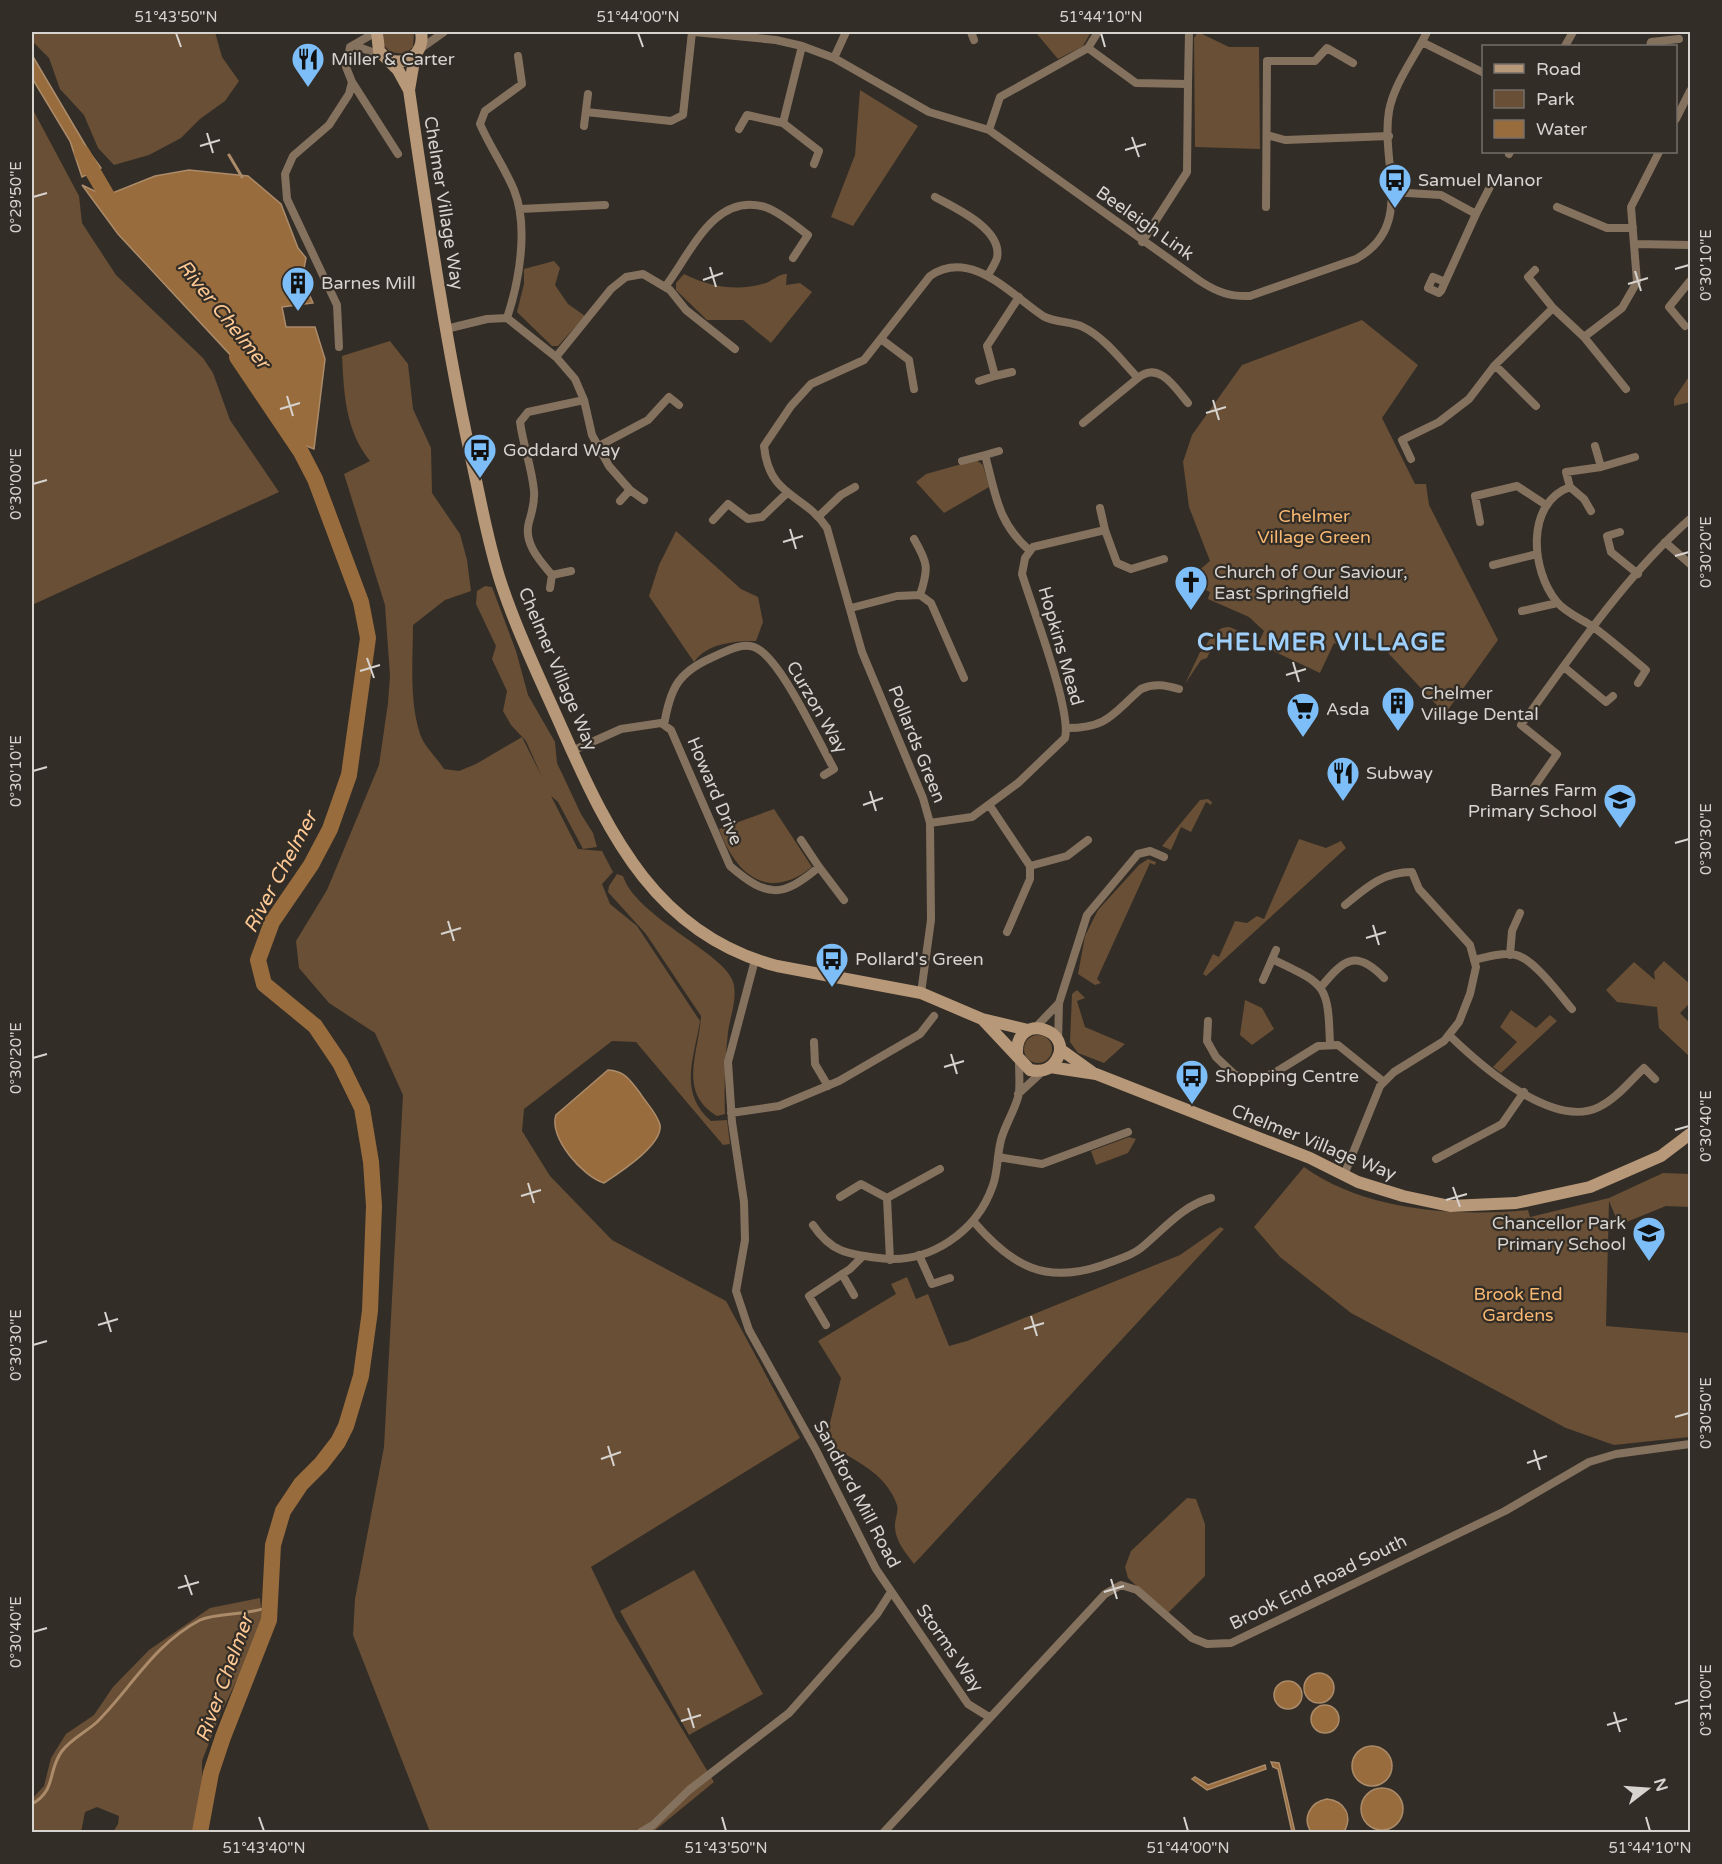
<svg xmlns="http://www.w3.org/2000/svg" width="1722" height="1864" font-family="'Varela Round',sans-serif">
<rect width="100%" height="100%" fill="#332d27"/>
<path fill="#684f35" d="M32,32H215L222,57L239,81L225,101L200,119L181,138L149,155L114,165L98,148L84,115L60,89L49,58L32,41Z
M384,32H414L413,47L405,54L390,52L383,44Z
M1039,32H1091L1083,46L1058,59L1037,34Z
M1198,32L1229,47H1259L1260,149L1195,147L1194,38Z
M860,90L918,126L853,226L831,217L855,155Z
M32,108L79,196L82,223L116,275L203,358L213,373L230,420L279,492L32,605Z
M554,261L560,268L555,285L568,304L585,316L558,346H552L517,312L524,284V269Z
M684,274C710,287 738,292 766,283C774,280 778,274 787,274L786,285L800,283L812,292L771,343L743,320H707L676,290V283Z
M1362,320L1418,365L1382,418L1415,484H1426L1429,505L1498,640L1445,714L1377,641L1354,632L1345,648L1334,643L1320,673L1258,644L1264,631L1249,617L1208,599L1210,592L1186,581L1210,561L1189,507L1183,462L1192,435L1242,365Z
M390,341L408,364L413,409L431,448L432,493L460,534L467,560L471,591L445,600L413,625C413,660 409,700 420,734C424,746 437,758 444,769L459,771L476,764L522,737L542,777L526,741L511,725L503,711L507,691L492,659L496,646L476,604L477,591L485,586L492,587L516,651L528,695L555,742L557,763L581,814L593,833L597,847L583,849L558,802L551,796L578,849L602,851L613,872L602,884L610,904L637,926L700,1021C694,1059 678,1092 711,1121L727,1120L730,1144L723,1145L636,1042L612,1041L524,1109L522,1131L550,1176L612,1240L726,1301L800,1438L591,1567L616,1619L714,1782L653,1832H430L353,1635L355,1599L384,1447L403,1095L375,1033L329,1003L299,968L296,941L327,890L379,765L388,703L390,676L385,605L344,474L370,461C345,430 344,393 342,356Z
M1690,375V402L1674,406V399Z
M976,460L983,465L989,487L944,513L916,482L926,474Z
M676,531L741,589L758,597L763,622L756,641C735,641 707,643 694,662L649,596L659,565Z
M1229,627C1240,630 1250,638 1247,651L1222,638L1217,649L1212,647L1207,658L1201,660L1185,684L1200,652L1203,651C1210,639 1213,628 1229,627Z
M1208,799L1212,802L1211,805L1206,802L1191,832L1181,827L1171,850L1162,846L1200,800Z
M774,809L812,867C768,902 736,875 719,829Z
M1299,839L1326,848L1341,841L1346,848L1206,976L1203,974L1213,954L1219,957L1235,921L1247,923L1257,916L1264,919Z
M1148,859L1156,862L1155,865L1150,863L1097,979L1101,983L1095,985L1078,974L1085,936L1098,910L1139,865Z
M617,874L623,876C636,917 726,954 733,982C738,998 730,1017 728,1032C725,1060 724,1087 725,1114L717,1116C677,1092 699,1053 701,1016L646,934L608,892L609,886Z
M1664,961L1690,984V1003L1680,1013L1690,1023V1057L1659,1028L1657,1007L1617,1002L1606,990L1634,962L1655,980L1654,972Z
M1077,990L1085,998L1077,1001L1085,1027L1125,1044L1104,1063L1078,1053L1070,1042L1072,994Z
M1245,1000L1262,1008L1274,1029L1252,1045L1240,1035Z
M1511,1010L1536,1028L1550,1015L1557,1021L1501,1073L1493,1067L1517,1042L1500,1027Z
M1024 1049a14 14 0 1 1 28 0a14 14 0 1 1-28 0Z
M1129,1137L1136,1139L1128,1153L1096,1165L1091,1151Z
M1304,1167C1365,1211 1456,1217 1528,1210L1530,1217L1609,1198L1663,1173L1690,1174V1207L1666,1206L1619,1225L1609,1201L1606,1326L1690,1333V1437L1614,1445L1566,1428L1351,1313L1280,1257L1254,1227Z
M1220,1227L1224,1229L914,1564C906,1553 896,1542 895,1528C894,1520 899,1512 897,1505C886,1472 852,1459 825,1443L841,1378L818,1341L896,1294L891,1284L907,1277L916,1299L928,1294L949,1346L967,1341L1180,1255Z
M1187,1498L1196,1499L1205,1524V1576L1167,1614L1128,1578L1125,1567L1131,1551Z
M694,1570L763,1694L689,1735L620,1611Z
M260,1598L263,1626L219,1717L202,1761V1798L195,1832H113L118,1824L119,1816L97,1807L85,1812L81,1832H32V1799L44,1786L51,1758L66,1734L94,1715L113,1687L149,1650L210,1608Z"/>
<path fill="#986c3d" stroke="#ab8b69" stroke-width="1.5" d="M32,55L90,153L101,168L82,177L70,141L32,78Z
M189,170L248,176L281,204L298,248L306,258L302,279L313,303L282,307L286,327H315L325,359L314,449L293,441L261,388L247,373L245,376L235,360L118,234L82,185L105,196L155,176Z
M608,1070C625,1071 630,1080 640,1093C646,1103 657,1113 660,1125C663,1145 619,1173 604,1183C583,1177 548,1137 556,1115Z
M1304 1688a15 15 0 1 1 30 0a15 15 0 1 1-30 0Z
M1274 1695a14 14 0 1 1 28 0a14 14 0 1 1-28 0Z
M1311 1719a14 14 0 1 1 28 0a14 14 0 1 1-28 0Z
M1352 1766a20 20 0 1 1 40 0a20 20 0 1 1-40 0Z
M1271,1762L1279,1763L1280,1767L1295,1832H1292L1278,1769L1273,1767Z
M1265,1765L1266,1769L1207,1790L1192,1779L1195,1777L1208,1785Z
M1361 1809a21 21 0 1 1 42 0a21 21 0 1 1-42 0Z
M1327,1799C1345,1801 1353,1816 1344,1832H1311C1302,1818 1310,1802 1327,1799Z"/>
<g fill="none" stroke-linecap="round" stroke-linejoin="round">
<path stroke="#ab8b69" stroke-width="3" d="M229,155L242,177
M301,452L302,443
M32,1804C57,1790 47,1771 62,1751C71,1739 86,1732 97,1722C132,1687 153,1645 200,1620C218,1612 249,1616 271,1606"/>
<path stroke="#986c3d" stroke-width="16" d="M82,153L117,213
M200,1832L211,1773L223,1737L269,1620L273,1545L283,1511L301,1484L321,1464L338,1442L346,1426L361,1376L370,1311L374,1206L371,1162L362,1108L340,1063L315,1026L264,984L258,960L272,922L311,865L330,829L349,775L368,638L361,602L315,479L301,452L237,357"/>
<path stroke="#85725e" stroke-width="8" d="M694,32L776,40L802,46L834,58L929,112L989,130L1200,281C1217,292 1230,297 1250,296L1356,259C1416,226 1380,164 1389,111C1394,83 1415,57 1427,32
M971,32L974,40
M1422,42L1484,73
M356,46L383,56
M802,46L783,123L819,151L814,164
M1565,46L1573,32
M1650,46L1651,42L1679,39
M1088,48L1098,32
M420,49L444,32
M834,58L846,32
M352,82L398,154
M1188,84L1189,32
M586,112L671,121L683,115L692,32
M1676,119L1690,91
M584,126L588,94
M739,129L747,115L783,123
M989,130L1000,97L1088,48L1136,83L1188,84L1187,172L1142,242
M1267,135L1285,140L1389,136
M1509,154L1510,152
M1391,192L1441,195L1476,214L1493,181
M935,197C955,208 1003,229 997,258C995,264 991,270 988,275
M1266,207L1267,61H1315L1327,48L1353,63
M1557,207L1607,228H1633
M520,209L605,205
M1634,244L1690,245
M1535,270L1528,277L1553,308
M1445,282L1433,277L1428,288L1439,293L1441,291L1476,214
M665,287C691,253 714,192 765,207C780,212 796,226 808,235L793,258
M507,318C519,282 529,227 514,190C505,168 490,147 480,124L485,111L522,84L518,56
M1685,326L1669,307L1690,281
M446,329L487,319L507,318L556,357L575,379L584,400L592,435L609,466L630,490L644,500
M1584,337L1626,389
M881,339L909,360L914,389
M339,347L337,305L287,199L285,174L293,156L329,125L349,94L352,82L346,67L350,47L376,32
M556,357L611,289L626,277L643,274L670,290L686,310L735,349
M1495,365L1536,406
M1012,372L995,376L987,346L1019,297
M979,381L995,376
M1083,423L1138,378
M1595,446L1601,467
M597,447L648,420L669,397L679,405
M999,451L985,455C996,495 997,522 1030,551
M1635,457L1601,467L1566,472L1570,487C1525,503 1531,571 1557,602C1565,612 1581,619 1592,626C1610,639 1628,655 1646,670L1638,683
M1411,459L1402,440L1439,422L1469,399L1495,365L1553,308L1584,337L1622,308L1637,282L1631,207L1659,152
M962,461L985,455
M1570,487L1584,499L1591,511
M620,501L630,490
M1100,508L1105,530
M818,517L841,495L855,487
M713,520L728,504L748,519L762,517L787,493
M1480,522L1475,496L1517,486L1546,505
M1620,532L1607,536L1611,552L1638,574
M914,539C928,563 929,568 920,595
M1665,542L1690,564
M1493,565L1537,554
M571,571L552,575C540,561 523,543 529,522C532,511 535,503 534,491C532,468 523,445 520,422L528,412L584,400
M550,588L552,575
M851,608L897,596L920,595L931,603L964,678
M1522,611L1557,603
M1564,667L1606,702L1613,696
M664,725C670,690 677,673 711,658C723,653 740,642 754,647C780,656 819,743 834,769L824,775
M1067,728C1108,728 1112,714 1141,689C1154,683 1165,685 1179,689
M572,751L621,729L661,723L671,730L730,866C767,898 782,898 819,867L844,900
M1534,787L1557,754L1521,725C1573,654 1624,577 1690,519
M990,806L1030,866V879L1007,932
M930,823L972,817L1018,783L1065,738C1072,711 1032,607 1022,574L1025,558L1033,547L1105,530L1117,563L1131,569L1164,559
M801,840L819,867
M1030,866L1067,856L1088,840
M1510,955L1512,931L1520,913
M1272,959C1327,985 1328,984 1330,1045
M755,960L728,1062L732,1122L744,1202L745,1240L736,1291L749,1330L816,1450L876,1569L968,1704L989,1717
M1474,960C1487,957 1502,952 1516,955C1534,959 1560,995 1572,1009
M1263,980L1276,950
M1321,987C1344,959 1356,949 1384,978
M921,993L931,920L930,823L923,798L862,652L827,528C804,493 769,498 764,446L791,406L811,384L864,360L930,276C971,248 1010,294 1043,316C1055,323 1071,321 1083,327C1104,337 1122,361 1138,378C1159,360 1176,389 1188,403
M1208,1021L1207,1041L1216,1057L1235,1075L1257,1079L1276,1072L1318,1046L1338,1045L1384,1082
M1035,1028L1059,1003
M1449,1035C1480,1065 1553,1130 1599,1107C1616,1099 1630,1081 1644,1068L1655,1079
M814,1042L815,1064L828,1086
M1058,1042L1059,1003L1087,915L1138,854L1150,851L1164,857
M1018,1094L1044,1070
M731,1113L779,1106L839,1081L920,1034L934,1016
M998,1157L1042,1164L1128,1132
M1436,1159L1502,1124L1524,1092
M1344,1175L1380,1086L1394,1072L1444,1041L1459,1022L1470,994L1476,967L1470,945L1419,889L1412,872C1383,872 1367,887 1345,905
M840,1197L861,1184L887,1198
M974,1222C1012,1266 1045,1285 1103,1265C1115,1260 1130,1257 1141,1248C1163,1230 1183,1205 1211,1198
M813,1225C831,1252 847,1254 879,1258C929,1265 977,1232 993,1185C998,1171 997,1155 1001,1140C1005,1124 1016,1109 1019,1093C1020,1082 1019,1071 1019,1061
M919,1255L932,1284L950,1278
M890,1260L887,1198L940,1169
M842,1274L854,1295
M826,1325L809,1296L850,1269L863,1256
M641,1832L653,1825L689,1790L789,1713L877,1614L891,1592
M884,1832L1105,1594L1121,1585L1137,1590L1192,1638L1207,1644L1231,1643L1505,1511L1589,1462L1616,1454L1690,1444"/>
<path stroke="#b79878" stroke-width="12" d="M377,32L379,51L398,70L409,90
M415,55L409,90L415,132C431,240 447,347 470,453C480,496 487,541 501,583C518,634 542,683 564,733C610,837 658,935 777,966L921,993L982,1019L1028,1030
M389,60C408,66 425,52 421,32
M983,1020L1030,1070C1040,1072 1049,1071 1055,1062C1078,1031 1015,1009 1017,1054
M1060,1049L1092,1072
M1050,1067L1096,1074L1310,1158L1358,1182L1403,1196L1450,1206L1516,1203L1590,1187L1661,1156L1690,1134"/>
</g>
<path fill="none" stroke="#d7d3cf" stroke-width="2" d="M176,33L181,47M638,33L643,47M1101,33L1105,47M207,133L213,153M1132,137L1139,157M200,146L220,140M1125,150L1146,144M33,197L47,193M710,267L716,287M1675,269L1689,265M1635,271L1641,291M703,280L723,273M1628,284L1648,278M287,396L293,416M1213,400L1219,420M280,409L300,403M1206,413L1226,407M33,484L47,480M790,529L796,549M783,542L803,536M1675,556L1689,552M367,658L374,678M1293,662L1299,682M360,671L380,665M1286,675L1306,669M33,771L47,767M870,791L876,811M863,805L883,798M1675,843L1689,839M448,921L454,941M1373,925L1379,945M441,934L461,928M1366,938L1386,932M951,1054L957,1074M33,1058L47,1054M944,1067L964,1061M1675,1130L1689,1126M528,1183L534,1203M1453,1187L1460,1207M521,1196L541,1190M1446,1200L1467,1194M105,1312L111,1332M1031,1316L1037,1336M98,1325L118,1319M1024,1329L1044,1323M33,1345L47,1341M1675,1417L1689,1413M608,1446L614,1466M1534,1450L1540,1470M601,1459L621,1452M1527,1463L1547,1456M185,1575L192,1595M1111,1579L1117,1599M178,1588L199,1582M1104,1592L1124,1586M33,1632L47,1628M1675,1704L1689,1700M688,1708L694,1728M1614,1712L1620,1732M681,1721L701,1715M1607,1725L1627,1719M259,1817L264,1831M722,1817L726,1831M1184,1817L1188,1831M1646,1817L1650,1831"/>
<defs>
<symbol id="restaurant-pin" viewBox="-11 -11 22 30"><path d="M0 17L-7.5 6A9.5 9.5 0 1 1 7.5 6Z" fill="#7dbef9" stroke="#332d27"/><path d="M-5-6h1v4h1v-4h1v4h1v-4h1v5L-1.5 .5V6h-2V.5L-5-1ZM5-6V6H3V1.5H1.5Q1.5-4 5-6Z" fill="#111"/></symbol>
<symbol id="bus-pin" viewBox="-11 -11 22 30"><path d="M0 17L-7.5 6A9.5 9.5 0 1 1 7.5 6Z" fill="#7dbef9" stroke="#332d27"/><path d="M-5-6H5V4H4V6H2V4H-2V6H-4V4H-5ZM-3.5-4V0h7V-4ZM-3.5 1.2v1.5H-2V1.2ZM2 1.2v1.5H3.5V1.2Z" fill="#111"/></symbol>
<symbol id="building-pin" viewBox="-11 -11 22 30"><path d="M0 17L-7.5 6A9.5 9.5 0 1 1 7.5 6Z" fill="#7dbef9" stroke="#332d27"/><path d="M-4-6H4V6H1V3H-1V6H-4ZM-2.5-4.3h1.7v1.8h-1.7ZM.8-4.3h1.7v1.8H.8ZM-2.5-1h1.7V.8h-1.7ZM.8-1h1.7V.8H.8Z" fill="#111"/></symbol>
<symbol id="church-pin" viewBox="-11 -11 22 30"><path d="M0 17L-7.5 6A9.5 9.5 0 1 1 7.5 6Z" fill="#7dbef9" stroke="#332d27"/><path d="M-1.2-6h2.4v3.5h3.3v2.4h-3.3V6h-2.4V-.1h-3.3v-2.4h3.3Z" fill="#111"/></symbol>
<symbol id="supermarket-pin" viewBox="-11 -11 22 30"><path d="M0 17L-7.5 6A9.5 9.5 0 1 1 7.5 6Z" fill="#7dbef9" stroke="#332d27"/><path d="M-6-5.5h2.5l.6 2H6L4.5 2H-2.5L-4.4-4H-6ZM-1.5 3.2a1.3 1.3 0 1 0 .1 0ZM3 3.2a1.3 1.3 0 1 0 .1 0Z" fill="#111"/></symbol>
<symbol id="school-pin" viewBox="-11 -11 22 30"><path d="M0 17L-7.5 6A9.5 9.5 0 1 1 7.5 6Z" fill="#7dbef9" stroke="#332d27"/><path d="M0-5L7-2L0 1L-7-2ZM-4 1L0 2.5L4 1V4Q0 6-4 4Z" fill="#111"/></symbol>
</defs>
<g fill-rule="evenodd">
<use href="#restaurant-pin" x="289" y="40" width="38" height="52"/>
<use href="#bus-pin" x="1376" y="161" width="38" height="52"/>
<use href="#building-pin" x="279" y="264" width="38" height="52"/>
<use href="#bus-pin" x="461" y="431" width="38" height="52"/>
<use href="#church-pin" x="1172" y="563" width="38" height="52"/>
<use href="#building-pin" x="1379" y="684" width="38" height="52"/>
<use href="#supermarket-pin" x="1284" y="690" width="38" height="52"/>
<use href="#restaurant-pin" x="1324" y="754" width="38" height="52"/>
<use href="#school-pin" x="1601" y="781" width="38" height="52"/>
<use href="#bus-pin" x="813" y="940" width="38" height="52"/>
<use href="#bus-pin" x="1173" y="1057" width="38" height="52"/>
<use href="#school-pin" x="1630" y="1214" width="38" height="52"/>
</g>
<g text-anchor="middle" stroke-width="4.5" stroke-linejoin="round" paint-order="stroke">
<g font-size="18" fill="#d7d3cf" stroke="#332d27" text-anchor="start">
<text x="331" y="65">Miller &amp; Carter</text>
<text x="1418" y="186">Samuel Manor</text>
<text x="321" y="289">Barnes Mill</text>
<text x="503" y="456">Goddard Way</text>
<text x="1214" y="578">Church of Our Saviour,<tspan x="1214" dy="21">East Springfield</tspan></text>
<text x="1421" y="699">Chelmer<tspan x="1421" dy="21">Village Dental</tspan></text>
<text x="1326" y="715">Asda</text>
<text x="1366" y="779">Subway</text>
<text x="1597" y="796" text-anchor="end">Barnes Farm<tspan x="1597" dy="21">Primary School</tspan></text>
<text x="855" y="965">Pollard's Green</text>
<text x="1215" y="1082">Shopping Centre</text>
<text x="1626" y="1229" text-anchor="end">Chancellor Park<tspan x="1626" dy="21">Primary School</tspan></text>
</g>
<g font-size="18" fill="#d7d3cf" stroke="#332d27">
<text transform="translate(444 203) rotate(81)" y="6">Chelmer Village Way</text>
<text transform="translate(1145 223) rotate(35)" y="6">Beeleigh Link</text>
<text transform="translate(1061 646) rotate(74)" y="6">Hopkins Mead</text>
<text transform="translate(558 669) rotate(67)" y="6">Chelmer Village Way</text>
<text transform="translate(817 707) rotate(60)" y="6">Curzon Way</text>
<text transform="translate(917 744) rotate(68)" y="6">Pollards Green</text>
<text transform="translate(715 791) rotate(67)" y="6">Howard Drive</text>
<text transform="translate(1314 1142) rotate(22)" y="6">Chelmer Village Way</text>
<text transform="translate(857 1494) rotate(62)" y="6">Sandford Mill Road</text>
<text transform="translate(1318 1582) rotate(-26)" y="6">Brook End Road South</text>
<text transform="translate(950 1648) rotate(55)" y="6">Storms Way</text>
</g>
<g font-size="18" fill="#f8b872" stroke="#332d27">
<text x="1314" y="522">Chelmer<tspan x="1314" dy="21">Village Green</tspan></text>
<text x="1518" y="1300">Brook End<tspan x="1518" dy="21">Gardens</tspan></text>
</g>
<g font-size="20" font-style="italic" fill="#fdc893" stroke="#332d27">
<text transform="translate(224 314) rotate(51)" y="7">River Chelmer</text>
<text transform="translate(280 872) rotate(-62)" y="7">River Chelmer</text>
<text transform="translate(224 1678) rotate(-70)" y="7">River Chelmer</text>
</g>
<g font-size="24" font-weight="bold" letter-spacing="1.5" fill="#9fcffb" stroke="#332d27">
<text x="1322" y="650">CHELMER VILLAGE</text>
</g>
</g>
<rect width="1722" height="1864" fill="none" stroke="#332d27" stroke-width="66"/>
<rect x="1482" y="45" width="195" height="108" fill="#332d27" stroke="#756f6a" stroke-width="1.5"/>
<rect x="1494" y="64" width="30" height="9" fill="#b79878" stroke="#756f6a" stroke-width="1.5"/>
<text x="1536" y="75" font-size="18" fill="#d7d3cf">Road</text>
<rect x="1494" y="90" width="30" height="18" fill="#684f35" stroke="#756f6a" stroke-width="1.5"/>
<text x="1536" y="105" font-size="18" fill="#d7d3cf">Park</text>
<rect x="1494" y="120" width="30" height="18" fill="#986c3d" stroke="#756f6a" stroke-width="1.5"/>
<text x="1536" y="135" font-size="18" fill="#d7d3cf">Water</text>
<g transform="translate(1647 1789) rotate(73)" stroke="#332d27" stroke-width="4.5" paint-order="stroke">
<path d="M0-4.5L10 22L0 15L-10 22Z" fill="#d7d3cf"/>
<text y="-9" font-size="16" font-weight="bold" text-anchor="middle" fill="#d7d3cf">N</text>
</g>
<rect x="33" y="33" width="1656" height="1798" fill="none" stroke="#d7d3cf" stroke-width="2"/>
<g font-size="15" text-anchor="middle" fill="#d7d3cf">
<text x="176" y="22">51°43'50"N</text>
<text x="638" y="22">51°44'00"N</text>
<text x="1101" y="22">51°44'10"N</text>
<text transform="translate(16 197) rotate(-90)" y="5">0°29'50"E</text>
<text transform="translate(1706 265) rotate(-90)" y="5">0°30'10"E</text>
<text transform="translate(16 484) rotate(-90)" y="5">0°30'00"E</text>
<text transform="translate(1706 552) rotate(-90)" y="5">0°30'20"E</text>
<text transform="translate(16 771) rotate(-90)" y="5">0°30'10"E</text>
<text transform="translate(1706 839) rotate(-90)" y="5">0°30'30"E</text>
<text transform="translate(16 1058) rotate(-90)" y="5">0°30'20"E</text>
<text transform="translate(1706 1126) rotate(-90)" y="5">0°30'40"E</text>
<text transform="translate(16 1345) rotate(-90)" y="5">0°30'30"E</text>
<text transform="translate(1706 1413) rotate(-90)" y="5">0°30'50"E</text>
<text transform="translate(16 1632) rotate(-90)" y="5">0°30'40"E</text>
<text transform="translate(1706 1700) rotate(-90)" y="5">0°31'00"E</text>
<text x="264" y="1853">51°43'40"N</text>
<text x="726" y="1853">51°43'50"N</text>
<text x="1188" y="1853">51°44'00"N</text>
<text x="1650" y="1853">51°44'10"N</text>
</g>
</svg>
